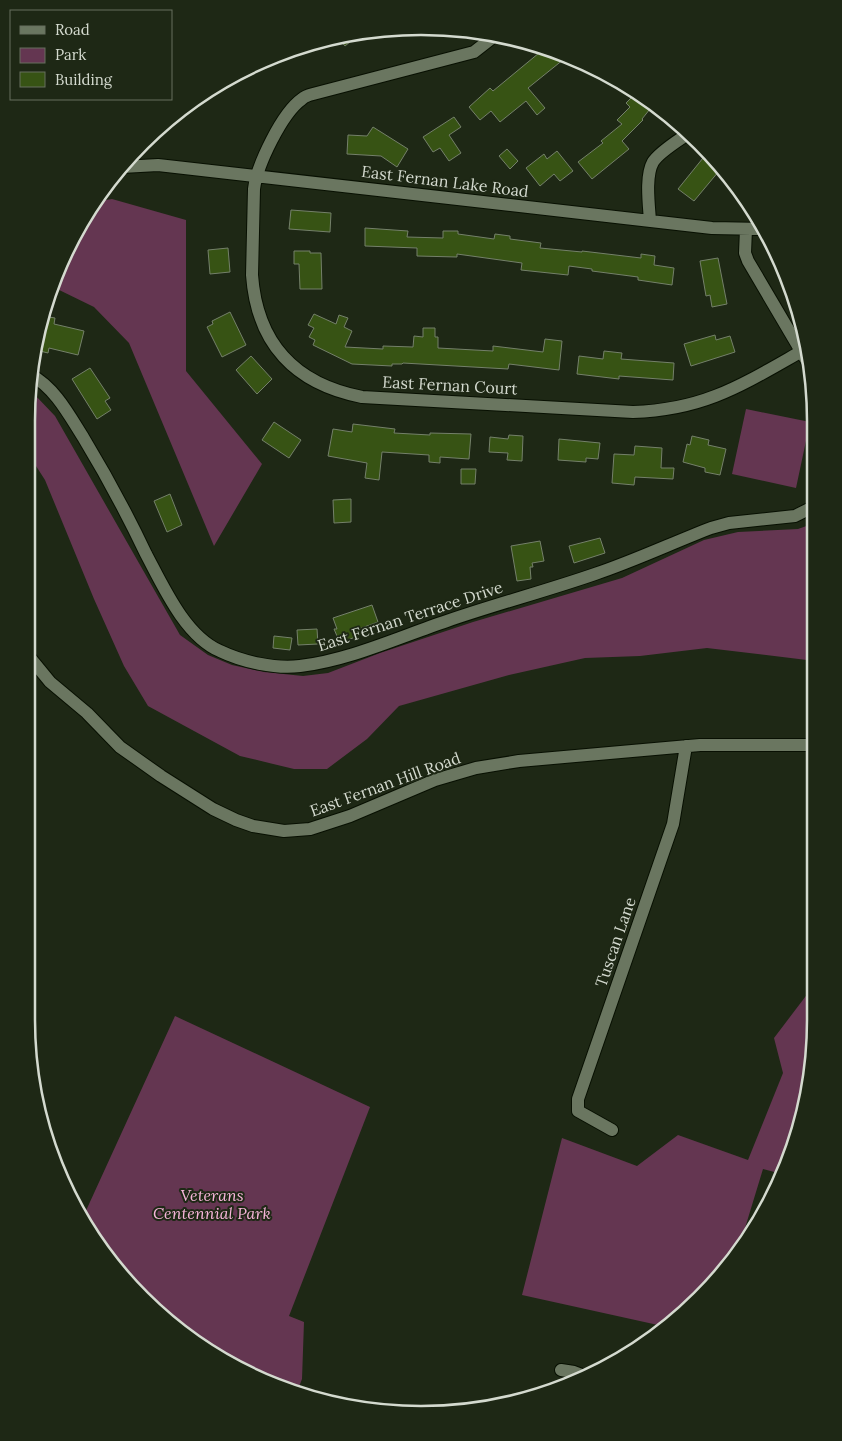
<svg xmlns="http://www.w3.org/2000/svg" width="842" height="1441" font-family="Lora,serif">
<rect width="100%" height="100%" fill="#1e2815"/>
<path fill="#643651" d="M112,199L186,220V371L262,464L214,546L129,343L94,307L51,286L93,202Z
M28,390L34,394L55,416L180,635L208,655L232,665L264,672L303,676L328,673L380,653L473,622L622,578L704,540L738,532L798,529L815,523V661L707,648L640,656L585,658L509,675L399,706L367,739L327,769H294L240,756L148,706L124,666L94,599L45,480L27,452Z
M746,409L810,422L796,488L732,474Z
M815,984V1046L795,1147L782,1174L763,1169L738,1251L667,1327L522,1295L562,1138L637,1166L678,1135L748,1160L783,1073L774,1038Z
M175,1016L370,1107L289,1316L304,1322L302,1379L297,1392L201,1348L108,1260L84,1215Z"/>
<path fill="#375314" stroke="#74806a" d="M362,32L345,46L337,36L344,34Z
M545,48L569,55L528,88L545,108L537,115L526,101L500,122L491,111L480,120L469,107L490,88L493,91Z
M641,93L654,104L642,119L643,120L622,141L629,149L592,179L578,162L603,143L601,141L622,124L617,120L630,107L626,103L635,94L637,97Z
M454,117L461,127L449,135L461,153L449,161L440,148L433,152L423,137Z
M373,127L408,149L397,167L381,156L347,154L348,135L367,136Z
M507,149L518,161L510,169L499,156Z
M557,151L573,171L560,181L554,174L540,186L526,168L544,154L547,159Z
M703,158L719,171L694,201L678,189Z
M291,210L331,213L330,232L289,229Z
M365,228L408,231L407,237L443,238V231H458V234L494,239L495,234L510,236V239L541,243L540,248L582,252V251L641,258V254L655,256L654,265L674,268L672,285L638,280V277L592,271V269L569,266L568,275L521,270L522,263L457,254V257L417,256V248L365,246Z
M228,248L230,272L210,274L208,250Z
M294,251H310V253H321L322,289H300L299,264H294Z
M718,258L727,304L712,307L710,295L706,296L700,261Z
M230,312L246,345L222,357L207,327L213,324L212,321Z
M314,314L336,324L339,315L348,318L344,327L352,331L345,347L383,349V346L413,347L414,336L423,337V328H435V337H438V348L493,351V346L543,352L545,339L562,341L559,370L509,364L508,369L403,363L402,364H392V366L352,364L313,345L315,340L309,337L314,328L308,325Z
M43,316L55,318L54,324L84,331L78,355L49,348L48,353L36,350Z
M715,335L716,340L730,336L735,352L691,366L684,344Z
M604,351L622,353L621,359L674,363L673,380L619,376V379L577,374L579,356L603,359Z
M251,356L272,379L257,394L236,370Z
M90,368L110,398L105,401L111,410L97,419L72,379Z
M274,422L301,440L289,458L262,440Z
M353,424L395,429L394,433L430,435V433L471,434L469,459L440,457V463L429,462V455L382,452L379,480L365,478L367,463L328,456L333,429L352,432Z
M509,435L523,436L522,461L507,460L508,453L489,452L490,437L508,439Z
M692,436L709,440L708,445L726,449L720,475L705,472V468L683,462L687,444L690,445Z
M559,439L600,443L598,459L586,458V462L558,460Z
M635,446L662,448L661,468H674L673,479L635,477L634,485L612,483L614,454L634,455Z
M461,469H476L475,484H461Z
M170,494L182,525L167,532L154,501Z
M351,499V522L334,523L333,500Z
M600,538L605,553L574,563L569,546Z
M540,541L544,561L532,563L533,567H530L531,579L517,581L511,546Z
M372,605L378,622L356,630L358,636L340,643L334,629H337L333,618Z
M317,629L318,644L298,645L297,630Z
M274,636L292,638L290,650L273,648Z"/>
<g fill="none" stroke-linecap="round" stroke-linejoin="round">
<defs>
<path id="minor" d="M497,34L474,52L313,94C309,95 305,96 302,99C282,113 257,165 254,189L252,275C257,344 295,384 362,397L633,412C704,410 742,385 802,351
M122,167L158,165L712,228L765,229
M650,221C649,205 645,176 653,162C659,152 679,140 689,133
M746,229L745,253L748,261L808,363
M31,375C55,388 69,415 83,437C106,475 127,514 146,554C163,586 185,636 220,651C243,662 275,669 300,666C350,660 399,637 447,621C496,604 546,591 595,574C634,561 672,543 711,528L729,523L795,516L815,506
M27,654L50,682L87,713L120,747L161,776L213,809L236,820L253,826L284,831L310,829L350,816L435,780L476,768L519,761L700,745H815
M612,1130L578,1111V1099L673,824L686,746
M561,1370L574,1372L582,1375"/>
</defs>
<use href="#minor" stroke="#081002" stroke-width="14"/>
<use href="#minor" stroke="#6a7660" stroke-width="12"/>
</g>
<g text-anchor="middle" stroke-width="4" stroke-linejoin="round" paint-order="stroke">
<g font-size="16" fill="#d4dacf" stroke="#1e2815">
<text transform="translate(445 181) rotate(7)" y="6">East Fernan Lake Road</text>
<text transform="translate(450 385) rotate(3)" y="6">East Fernan Court</text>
<text transform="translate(410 616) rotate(-18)" y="6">East Fernan Terrace Drive</text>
<text transform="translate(385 784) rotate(-20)" y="6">East Fernan Hill Road</text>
<text transform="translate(615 942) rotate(-71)" y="6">Tuscan Lane</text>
</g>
<g font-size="16" font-style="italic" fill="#f7b5da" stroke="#1e2815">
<text x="212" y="1201">Veterans<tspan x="212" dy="18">Centennial Park</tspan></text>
</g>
</g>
<path d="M0 0H842V1441H0ZM421 35H421A386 386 0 0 1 807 421V1020A386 386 0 0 1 421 1406H421A386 386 0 0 1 35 1020V421A386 386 0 0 1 421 35Z" fill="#1e2815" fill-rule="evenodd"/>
<path fill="none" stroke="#d4dacf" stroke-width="2.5" d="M421 35H421A386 386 0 0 1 807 421V1020A386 386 0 0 1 421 1406H421A386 386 0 0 1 35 1020V421A386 386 0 0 1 421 35Z"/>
<rect x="10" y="10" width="162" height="90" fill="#1e2815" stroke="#676f5f"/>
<rect x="20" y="26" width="25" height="8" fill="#6a7660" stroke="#676f5f"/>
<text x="55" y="35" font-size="15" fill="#d4dacf">Road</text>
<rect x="20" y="48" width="25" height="15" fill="#643651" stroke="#676f5f"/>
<text x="55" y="60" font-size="15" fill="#d4dacf">Park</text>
<rect x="20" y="72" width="25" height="15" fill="#375314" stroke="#676f5f"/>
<text x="55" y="85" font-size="15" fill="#d4dacf">Building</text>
</svg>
